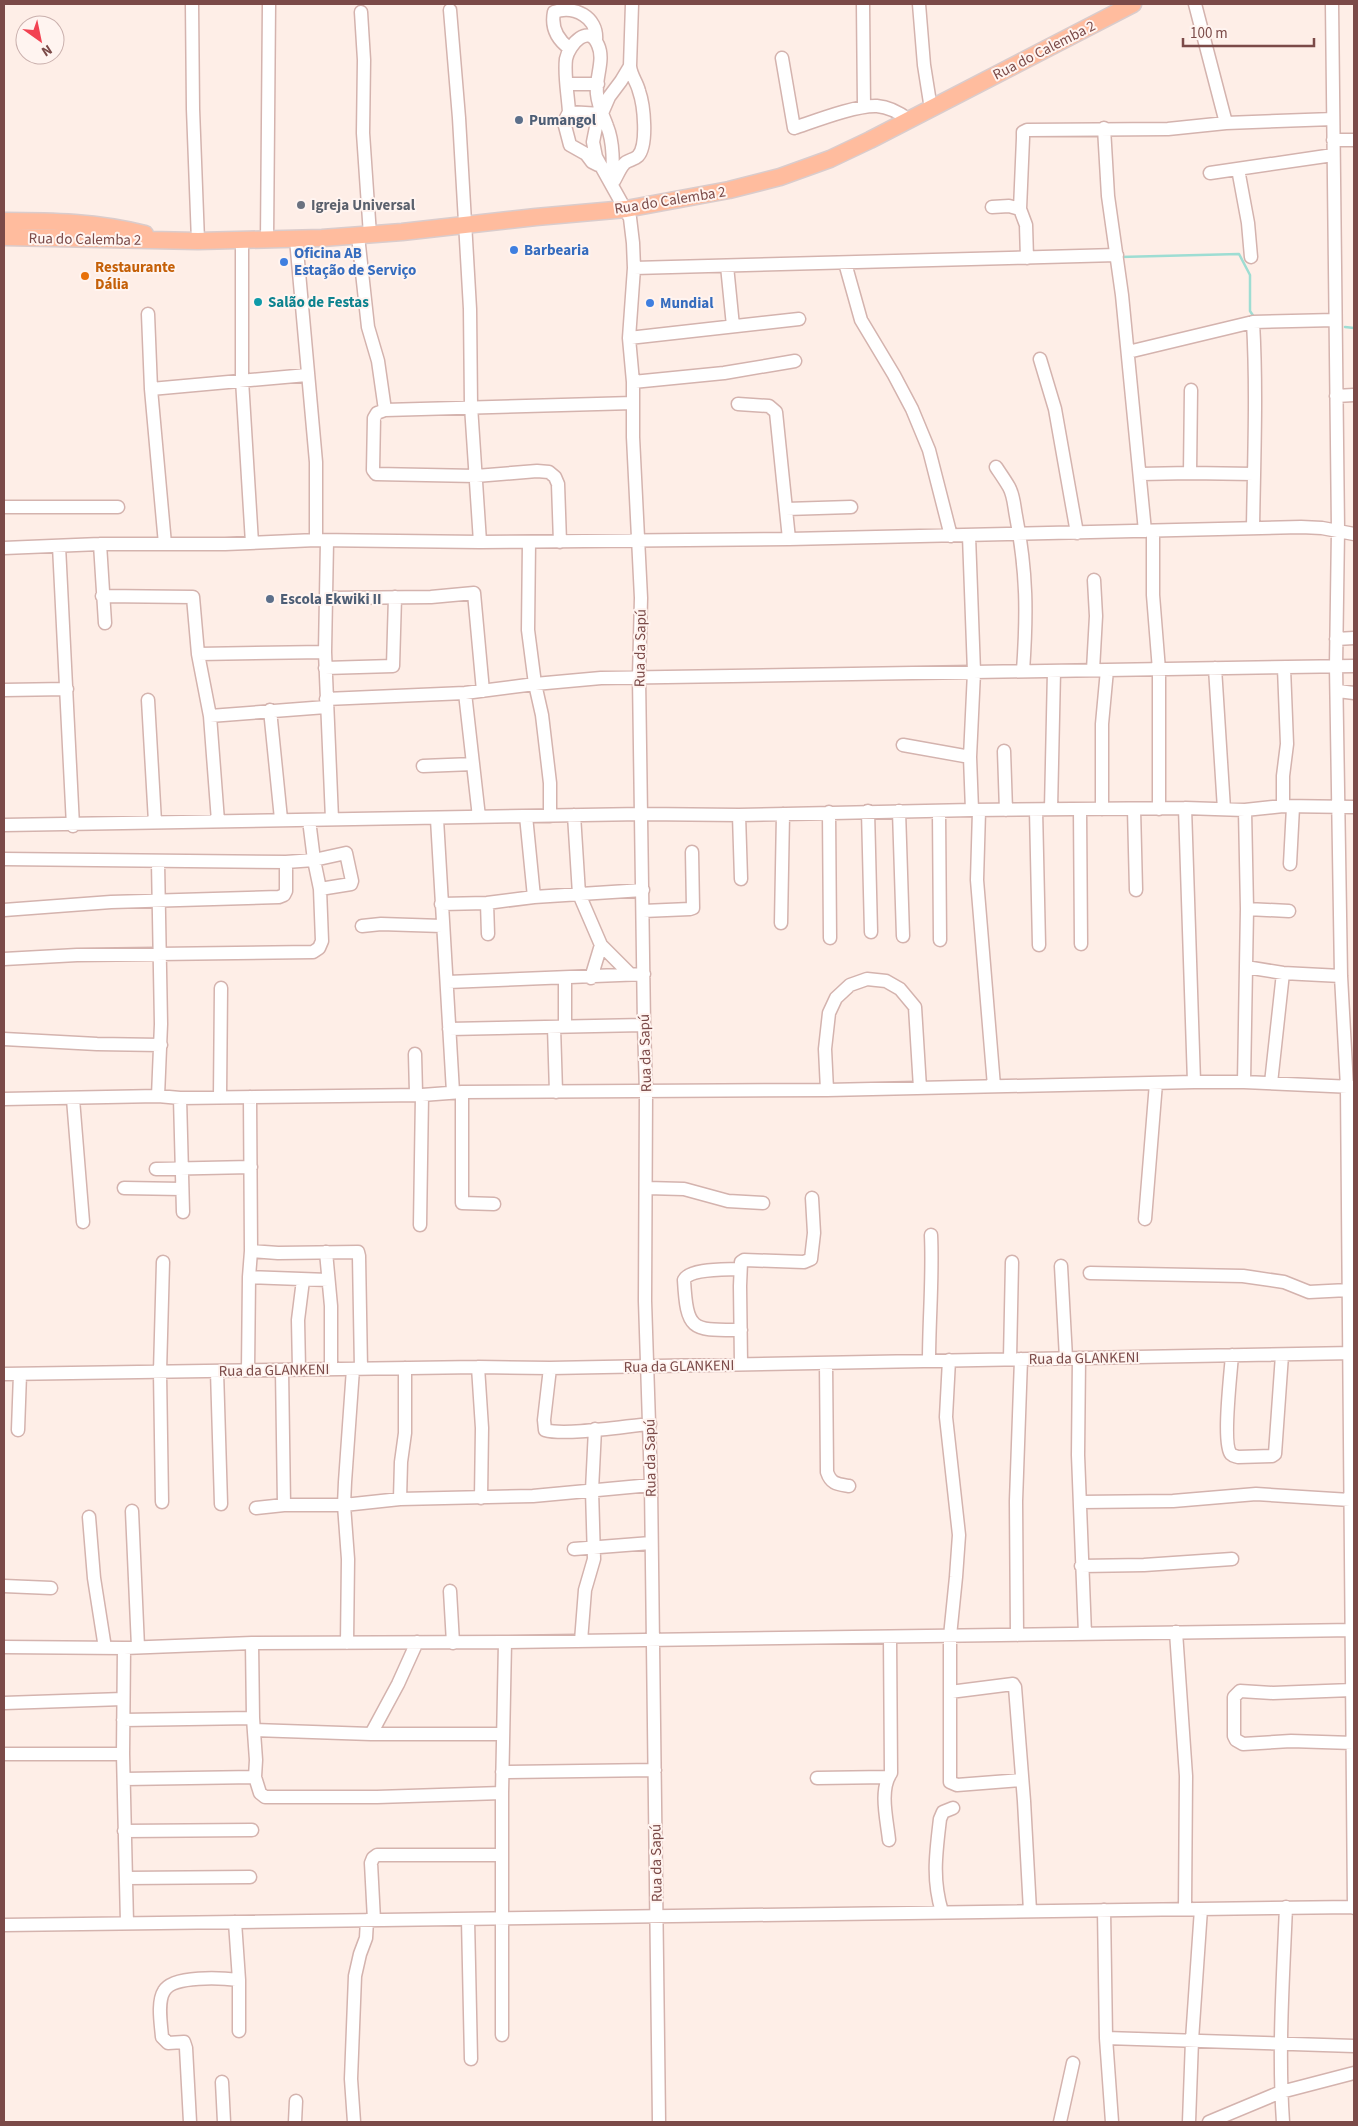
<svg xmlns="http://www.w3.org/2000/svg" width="1358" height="2126" font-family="'Source Sans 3',sans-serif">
<rect width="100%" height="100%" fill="#feeee7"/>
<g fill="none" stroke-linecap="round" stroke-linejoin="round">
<path stroke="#9eddd3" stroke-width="2.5" d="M1120,257L1239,254L1250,275V311L1254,317
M1345,327L1354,328"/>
<defs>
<path id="minor" d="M192,4L193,109L198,241
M863,4L864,107
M919,4L924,65L931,109
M1195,4L1226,123
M1332,4L1338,530L1336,666L1341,976L1347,1087L1354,1908
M450,10L459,118L470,309L471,406L480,542
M361,12L364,60L363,133L370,235
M569,48C557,39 551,27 554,12C574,5 598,17 596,40
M782,58L794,128C815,121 856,105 877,106C890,107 900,113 909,120
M630,66L621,81L609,97L596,127L593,142L596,157L630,218L633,243L634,268L629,338L633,382V437L641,598L639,677L644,1025L646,1092L645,1301L651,1485L659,2122
M568,84H598
M569,112L564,122L570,145L586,154L592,162L598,165
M601,114L569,112C568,95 564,75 566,59C569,44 589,23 598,45C605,60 595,78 597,94C598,106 603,115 607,126C614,143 613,165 612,183
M1104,128L1108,196L1122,295L1145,531
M1333,140H1354
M1238,169L1248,223L1251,257
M1210,173L1333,155
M614,181C617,176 620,168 624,164C627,160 634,160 638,156C648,145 644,105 639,91C637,82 631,76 630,66L632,4
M992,207L1009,206L1020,209L1026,225L1027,258
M1020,209L1023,138V132L1027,130L1168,129L1226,123L1333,119
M358,236L368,327L378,361L385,410
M296,239L316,462V540
M242,240V380L252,543
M267,240L269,4
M845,263L861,320L894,375L912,409L929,450L951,536
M727,266L733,326
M634,268L1117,255
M148,314L151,389L165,544
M1253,322C1257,391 1254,459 1253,528
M629,338L799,319
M1128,352L1253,322L1335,320
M1040,359L1055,409L1077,533
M633,382L724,373L795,361
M151,389L307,375
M1336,396L1354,395
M738,404L769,406L776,412L789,539
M996,467C1000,473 1005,480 1009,487C1014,496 1014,506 1016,516C1027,573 1027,614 1023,671
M1190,473L1191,390
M1140,474L1190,473L1254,474
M4,507H118
M786,509L851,507
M1153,531V595L1159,670V809
M969,536L974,672L970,757L972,810
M327,541L325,652L332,819
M529,542L528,630L535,684L542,715L550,783V816
M560,542L558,484L555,477L549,472L537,471L476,476L376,474L373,470L374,418L377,413L385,410L633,403
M100,544L105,623
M59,546L73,826
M4,548L100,544H225L316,540L480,542L789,539L1301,527L1322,528L1354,534
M102,596L193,597L198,654L210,716L218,821
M327,598L431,597L474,593L483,691
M1336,639L1354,638
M198,654L325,652
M325,668L393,666L395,597
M1215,668L1224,809
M1093,670L1096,616L1094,580
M4,690L67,689
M1338,691L1354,693
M465,693L479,817
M326,699L465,693L535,684L601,678L1354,666
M148,700L155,822
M270,710L281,819
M210,716L326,707
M903,745L970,757
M1004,751L1006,810
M423,766L473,764
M1283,806V776L1287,744L1284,668
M1185,808L1194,1082
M1051,809L1054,671
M1080,809L1081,944
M1102,809V724L1107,670
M1134,809L1136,890
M1036,810L1039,945
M868,811L871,932
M899,811L903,936
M939,811L940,940
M979,811L977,880L994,1086
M829,812L830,938
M574,815L579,894L601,945L630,974
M739,815L741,879
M526,816L534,897
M437,819L453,1092
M4,825L642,814L739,815L972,810L1185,808L1245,810L1283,806L1354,807
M4,859L286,862L314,860L346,853L352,881L351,884L320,889
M158,862L161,1024L158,1096
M1290,864L1293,807
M487,903L488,934
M441,904L487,903L534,897L643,890
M1247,909L1289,911
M4,910L111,902L279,897L284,895L286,891V862
M643,911L690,909L693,908L692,852
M781,923L783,814
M362,926L381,924L442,926
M4,959L77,955L313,952L319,948L322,941L320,889L314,860L309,820
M1246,967L1283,973L1341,976
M591,978L601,945
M448,982L644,974
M554,1027L556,1092
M565,1027V978
M449,1029L644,1025
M4,1039L97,1044L161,1045
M415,1054L416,1093
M1244,1082L1247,909L1245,810
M1271,1083L1283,973
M827,1090L825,1049L829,1013L836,998L850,985L867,979L886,981L900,989L915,1007L920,1088
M462,1092V1203L494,1204
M220,1097L221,988
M180,1098L183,1212
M4,1099L158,1096L180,1098L422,1095L462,1092L827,1090L1194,1082H1244L1353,1087
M73,1099L83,1222
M156,1169L251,1167
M124,1188L182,1189
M647,1188L684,1189L728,1201L763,1203
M1145,1219L1156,1083
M420,1225L422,1095
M251,1251L278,1253L358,1252L359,1256L361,1369
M326,1252L331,1306V1369
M1061,1266L1066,1358
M740,1269C727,1270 690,1268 684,1280C687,1332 692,1330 741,1330
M1090,1273L1243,1276L1284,1282L1309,1292L1348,1290
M249,1277L328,1280
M1232,1355C1231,1371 1222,1444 1231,1454C1233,1456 1235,1456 1238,1457L1272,1456L1275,1454L1282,1355
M1079,1358L1078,1455L1085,1634
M1010,1359L1012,1262
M949,1360L946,1417L959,1535L956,1577L950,1636V1782L957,1785L1022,1780
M929,1361C929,1319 933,1277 931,1235
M826,1363L827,1472C831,1484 837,1484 849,1486
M741,1364L740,1286L741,1262L744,1260L804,1262L811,1259L814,1233L812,1198
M478,1367L482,1428L481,1498
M550,1368L544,1420L545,1430C565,1436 626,1426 650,1424
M299,1369L298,1320L303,1280
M248,1370L249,1277L251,1251L250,1097
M282,1370L284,1505
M217,1371L221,1504
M4,1374L478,1367L550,1368L1354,1353
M18,1430L20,1374
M400,1499L401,1462L405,1433V1368
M162,1502L160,1372L163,1262
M1081,1502L1173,1501L1256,1494L1350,1500
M256,1508L284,1505H344L400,1499L533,1496L651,1485
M132,1511L138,1647
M89,1517L94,1578L105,1648
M574,1549L651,1543
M1081,1566L1144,1565L1232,1559
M4,1586L51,1588
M450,1591L453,1643
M1176,1632L1186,1776L1185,1909
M1017,1635L1016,1501L1021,1359
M581,1641L585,1590L594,1559L592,1490L595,1429
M252,1643L253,1718L256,1760L255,1777L260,1793L265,1797H377L502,1793
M347,1643L348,1559L344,1505L345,1482L353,1369
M4,1647L124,1648L252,1643L505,1642L1354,1630
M124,1648L123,1754L127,1923
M1352,1690L1273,1693L1240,1691L1234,1697V1736L1236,1740L1243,1744L1291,1741L1353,1743
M950,1692L1013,1684L1015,1687L1024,1801L1030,1911
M4,1703L123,1699
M123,1720L253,1718
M254,1730L371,1734H503
M371,1734L398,1684L417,1642
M4,1754H123
M502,1772L655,1770
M817,1778L888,1777
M124,1779L255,1777
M124,1831L252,1830
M889,1840C887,1820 879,1790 891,1773L890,1637
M126,1878L250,1877
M1104,1910L1106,2038L1112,2122
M942,1912C932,1879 936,1853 940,1819L943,1812L953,1808
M468,1919L471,2059
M374,1920L371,1863L373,1858L377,1855H501
M235,1922L239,1980V2031
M4,1925L1354,1907
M502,2035V1793L505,1642
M1106,2038L1354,2046
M222,2082L224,2122
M190,2122L186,2048L184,2042L168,2043L162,2037C161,2024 157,2002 164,1991C173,1975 222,1978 239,1980
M295,2122L296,2101
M354,2122L351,2079L355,1976L360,1954L366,1938L367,1920
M1060,2122L1073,2063
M1189,2122L1192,2040L1201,1909
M1209,2122L1281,2092L1354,2073
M1283,2122C1278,2051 1283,1979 1286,1907"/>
<path id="major" d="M4,221C52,221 98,222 145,234
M4,237L198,241L322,238L402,232L536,217L626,209L729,190L780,177L830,159L870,140L1133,4"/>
</defs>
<use href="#minor" stroke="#d4b3ae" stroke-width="15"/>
<use href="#major" stroke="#dacccc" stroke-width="19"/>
<use href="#minor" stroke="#fff" stroke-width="12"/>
<use href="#major" stroke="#ffbc9e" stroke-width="16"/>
</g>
<g fill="#5c6f8a" stroke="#fff4f0" stroke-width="2">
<circle cx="519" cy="120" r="5"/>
<circle cx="270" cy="599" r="5"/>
</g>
<circle fill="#6b7280" stroke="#fff4f0" stroke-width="2" cx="301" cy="205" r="5"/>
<g fill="#3f7fe0" stroke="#fff4f0" stroke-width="2">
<circle cx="514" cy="250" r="5"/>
<circle cx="284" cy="262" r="5"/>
<circle cx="650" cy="303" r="5"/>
</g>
<circle fill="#e8710a" stroke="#fff4f0" stroke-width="2" cx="85" cy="276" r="5"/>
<circle fill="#0f9aa8" stroke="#fff4f0" stroke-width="2" cx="258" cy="302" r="5"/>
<g text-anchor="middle" stroke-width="4" stroke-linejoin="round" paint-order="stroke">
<g font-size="15" fill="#7b4a48" stroke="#fff4f0">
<text transform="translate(1044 50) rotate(-27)" y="5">Rua do Calemba 2</text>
<text transform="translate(670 200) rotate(-9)" y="5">Rua do Calemba 2</text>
<text transform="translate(85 239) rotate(1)" y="5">Rua do Calemba 2</text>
<text transform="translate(640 648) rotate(-89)" y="5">Rua da Sapú</text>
<text transform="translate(645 1053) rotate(-92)" y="5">Rua da Sapú</text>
<text transform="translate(1084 1358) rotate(-1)" y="5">Rua da GLANKENI</text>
<text transform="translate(679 1366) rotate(-1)" y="5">Rua da GLANKENI</text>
<text transform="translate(274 1370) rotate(-1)" y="5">Rua da GLANKENI</text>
<text transform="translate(650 1458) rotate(-91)" y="5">Rua da Sapú</text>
<text transform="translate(656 1863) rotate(-91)" y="5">Rua da Sapú</text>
</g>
<g font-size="15" font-weight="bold" fill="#4e5e75" stroke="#fff4f0" text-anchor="start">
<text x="529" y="125">Pumangol</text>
<text x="280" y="604">Escola Ekwiki II</text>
</g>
<g font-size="15" font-weight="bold" fill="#5b616d" stroke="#fff4f0" text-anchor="start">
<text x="311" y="210">Igreja Universal</text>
</g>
<g font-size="15" font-weight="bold" fill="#366cbe" stroke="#fff4f0" text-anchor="start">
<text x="524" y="255">Barbearia</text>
<text x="294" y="258">Oficina AB<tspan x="294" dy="17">Estação de Serviço</tspan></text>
<text x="660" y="308">Mundial</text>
</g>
<g font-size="15" font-weight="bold" fill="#c56008" stroke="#fff4f0" text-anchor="start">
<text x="95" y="272">Restaurante<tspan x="95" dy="17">Dália</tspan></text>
</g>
<g font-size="15" font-weight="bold" fill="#0d838f" stroke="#fff4f0" text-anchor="start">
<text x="268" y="307">Salão de Festas</text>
</g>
</g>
<rect width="1358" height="2126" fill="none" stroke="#7b4a48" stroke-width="10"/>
<g transform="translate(40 40) rotate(147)"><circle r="24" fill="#fff4f0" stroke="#cab0ad"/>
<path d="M0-4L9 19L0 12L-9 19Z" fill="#f24252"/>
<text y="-8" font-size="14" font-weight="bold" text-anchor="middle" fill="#7b4a48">N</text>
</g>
<path d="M1183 38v8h131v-8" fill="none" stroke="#7b4a48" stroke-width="2.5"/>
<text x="1190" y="38" font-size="15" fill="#7b4a48" stroke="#fff4f0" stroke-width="4" paint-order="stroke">100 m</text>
</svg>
